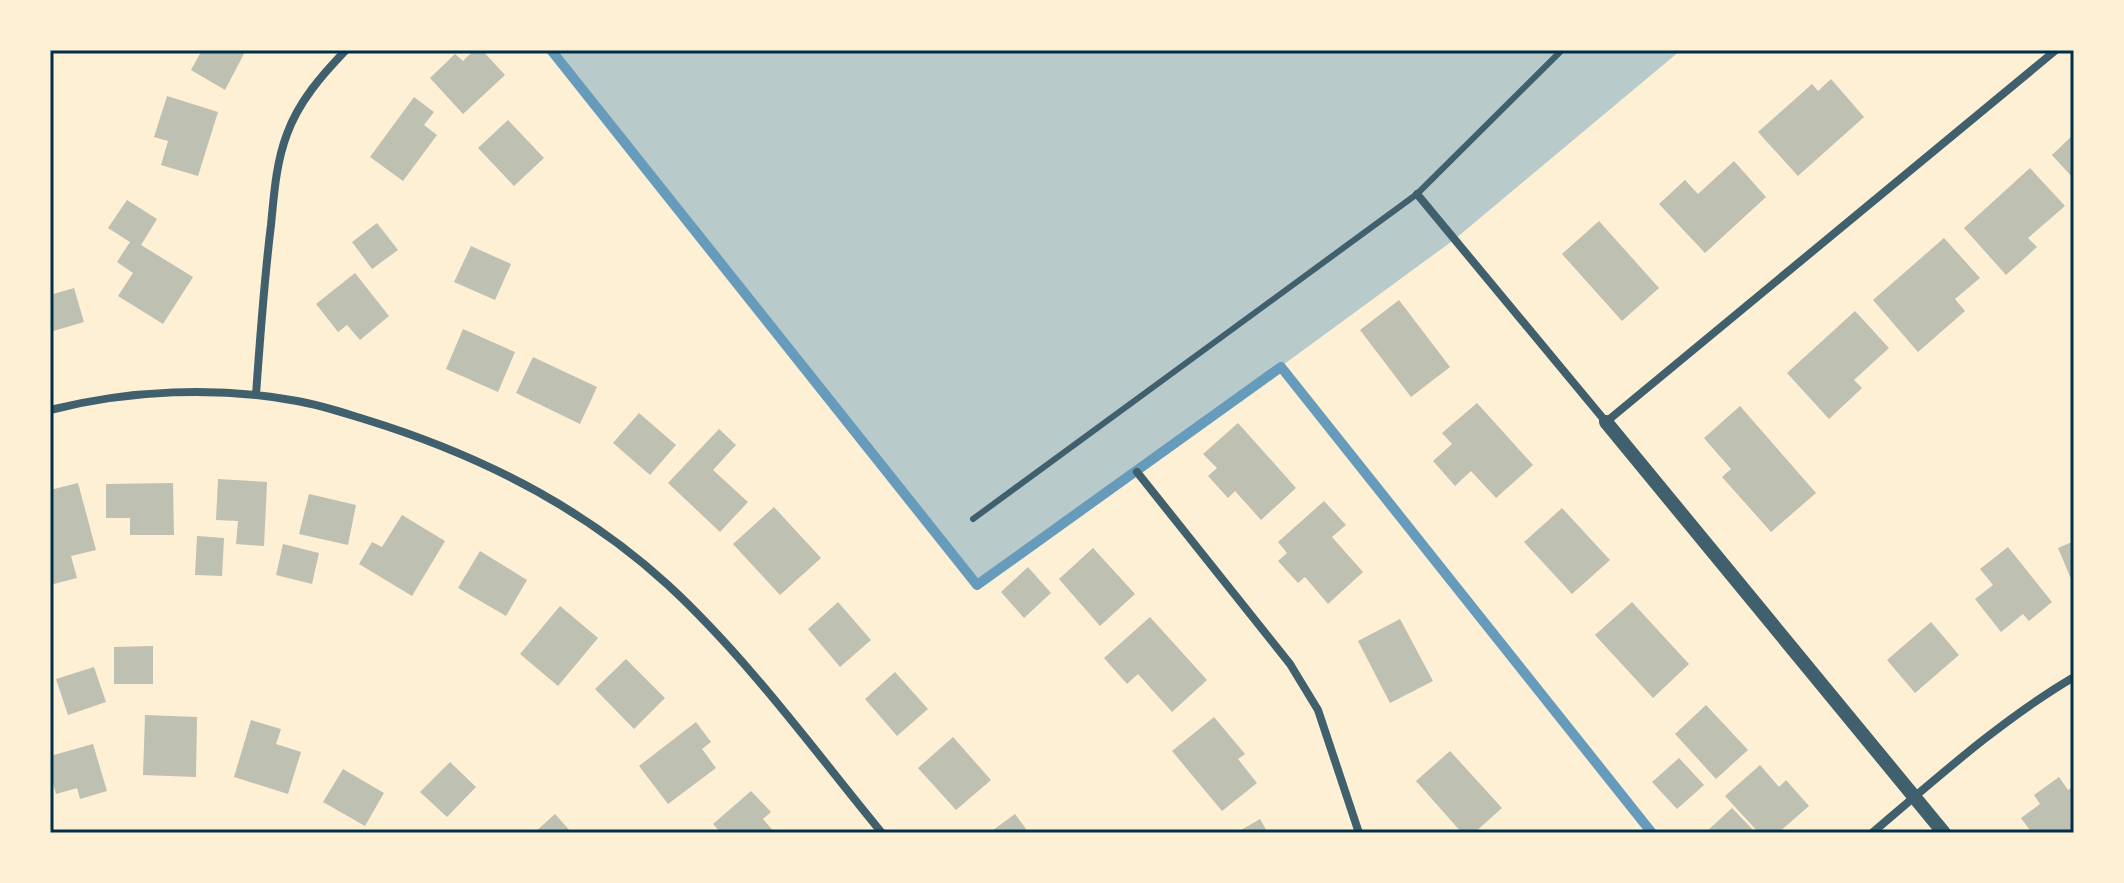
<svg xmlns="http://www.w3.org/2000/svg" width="2124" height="883" font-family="'Exo 2',sans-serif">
<rect width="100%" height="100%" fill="#fdf0d5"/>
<path fill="#b9caca" d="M555,50H1681L1455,239L1137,472L977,585L670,192Z"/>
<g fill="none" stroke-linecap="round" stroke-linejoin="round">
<path stroke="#669bbc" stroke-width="10" d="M551,50L977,585L1281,367L1652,833"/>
</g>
<path fill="#bec0b2" d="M202,50H246L225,90L191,70Z
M474,50H482L505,75L463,114L430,78L455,54L463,61Z
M1831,79L1864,117L1798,176L1758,132L1812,84L1818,91Z
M167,96L218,112L198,176L161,165L168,141L154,137Z
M414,97L434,112L424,125L437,135L403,181L370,157Z
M508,120L544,158L514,186L478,148Z
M2074,134V179L2052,155Z
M1734,161L1766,197L1705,253L1659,204L1685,180L1698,194Z
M2030,168L2065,206L2028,238L2037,247L2006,275L1964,228Z
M127,200L157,219L141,245L193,277L163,324L118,296L133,273L117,262L130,242L108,228Z
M1599,221L1659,288L1622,321L1562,254Z
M377,223L398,250L372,269L352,242Z
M1944,238L1980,278L1955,299L1965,311L1918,352L1873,300Z
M471,246L511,264L495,300L454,282Z
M355,273L389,316L360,340L347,325L338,332L316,304Z
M74,288L84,322L50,332V295Z
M1399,300L1450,367L1411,397L1360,330Z
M1855,311L1889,348L1854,380L1862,388L1829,419L1787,373Z
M463,329L515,352L498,392L446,369Z
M533,357L597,387L580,424L516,393Z
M1477,403L1533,465L1496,498L1471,471L1455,486L1433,461L1452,444L1442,433Z
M1740,406L1816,493L1771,532L1722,477L1731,469L1704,438Z
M639,413L676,445L650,475L613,443Z
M1238,423L1296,488L1261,520L1235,491L1228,498L1208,476L1217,468L1203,454Z
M719,429L736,445L713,470L748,502L720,532L668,483Z
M218,479L267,482L264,546L236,544L238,521L216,520Z
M78,483L96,550L71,556L77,578L50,585V490Z
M173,483L174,535H130V518H106V484Z
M309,494L356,505L348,545L299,534Z
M1324,501L1346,525L1332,537L1363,572L1328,604L1305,577L1298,583L1278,561L1287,553L1278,542Z
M774,507L821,558L780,595L733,544Z
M1562,508L1610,560L1572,594L1524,542Z
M402,515L445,541L412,596L359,564L372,542L382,547Z
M197,536L224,538L222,576L195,575Z
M2074,541V586L2058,548Z
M283,544L319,553L312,584L276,575Z
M2008,547L2052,602L2029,621L2023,614L2001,632L1975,599L1993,585L1980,569Z
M1093,548L1135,594L1100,626L1059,579Z
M480,551L527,580L506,616L458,588Z
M1028,567L1051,593L1024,618L1001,592Z
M838,602L871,640L840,667L808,629Z
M1632,602L1689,664L1653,698L1595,635Z
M560,606L598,638L558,686L520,654Z
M1150,617L1207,680L1172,712L1138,674L1127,684L1104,658Z
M1400,619L1433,681L1390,703L1358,641Z
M1931,622L1959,655L1915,693L1887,660Z
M153,646V684H114V647Z
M626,659L665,698L634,729L595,689Z
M94,667L106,702L68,715L56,679Z
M895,672L928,709L897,736L865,699Z
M1706,705L1748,750L1716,779L1675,734Z
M145,715L197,717L196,777L143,775Z
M1214,717L1245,754L1238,759L1257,783L1222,811L1172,751Z
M251,720L281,729L276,744L301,752L288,794L234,777Z
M696,722L711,742L702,749L716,768L668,804L639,766Z
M953,737L991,780L956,810L918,768Z
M93,744L107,791L80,799L77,788L56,794L50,772V756Z
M1450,751L1502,808L1474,833H1462L1416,781Z
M1679,758L1704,785L1677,809L1652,782Z
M450,762L476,787L447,817L420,792Z
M1760,765L1779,787L1786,780L1809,806L1778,833H1759L1725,796Z
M343,769L384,793L365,826L323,802Z
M2059,777L2068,790L2074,786V833H2032L2021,818L2040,804L2034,795Z
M751,791L771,812L763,819L775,833H721L713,824Z
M1732,808L1756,833H1705Z
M555,814L572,833H534Z
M1015,814L1029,833H989Z
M1260,819L1268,833H1236Z"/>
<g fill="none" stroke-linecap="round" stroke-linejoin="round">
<path stroke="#3f606c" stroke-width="6" d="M973,519L1417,194L1562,50"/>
<path stroke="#3f606c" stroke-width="8" d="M1417,194L1606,422L2056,50
M256,395C260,338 264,281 271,225C274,194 276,163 287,134C299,101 322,75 346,50
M50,410C129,390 217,386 297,401C321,405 344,413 367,420C477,454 583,507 668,585C748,659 813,749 882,833
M1137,472L1290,664L1318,710L1359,833
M1872,833C1937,778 2001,720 2074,677"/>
<path stroke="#3f606c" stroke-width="14" d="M1606,422L1944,833"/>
</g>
<rect width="2124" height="883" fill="none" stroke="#fdf0d5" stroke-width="104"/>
<rect x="52" y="52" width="2020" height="779" fill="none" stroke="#003049" stroke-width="3"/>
</svg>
